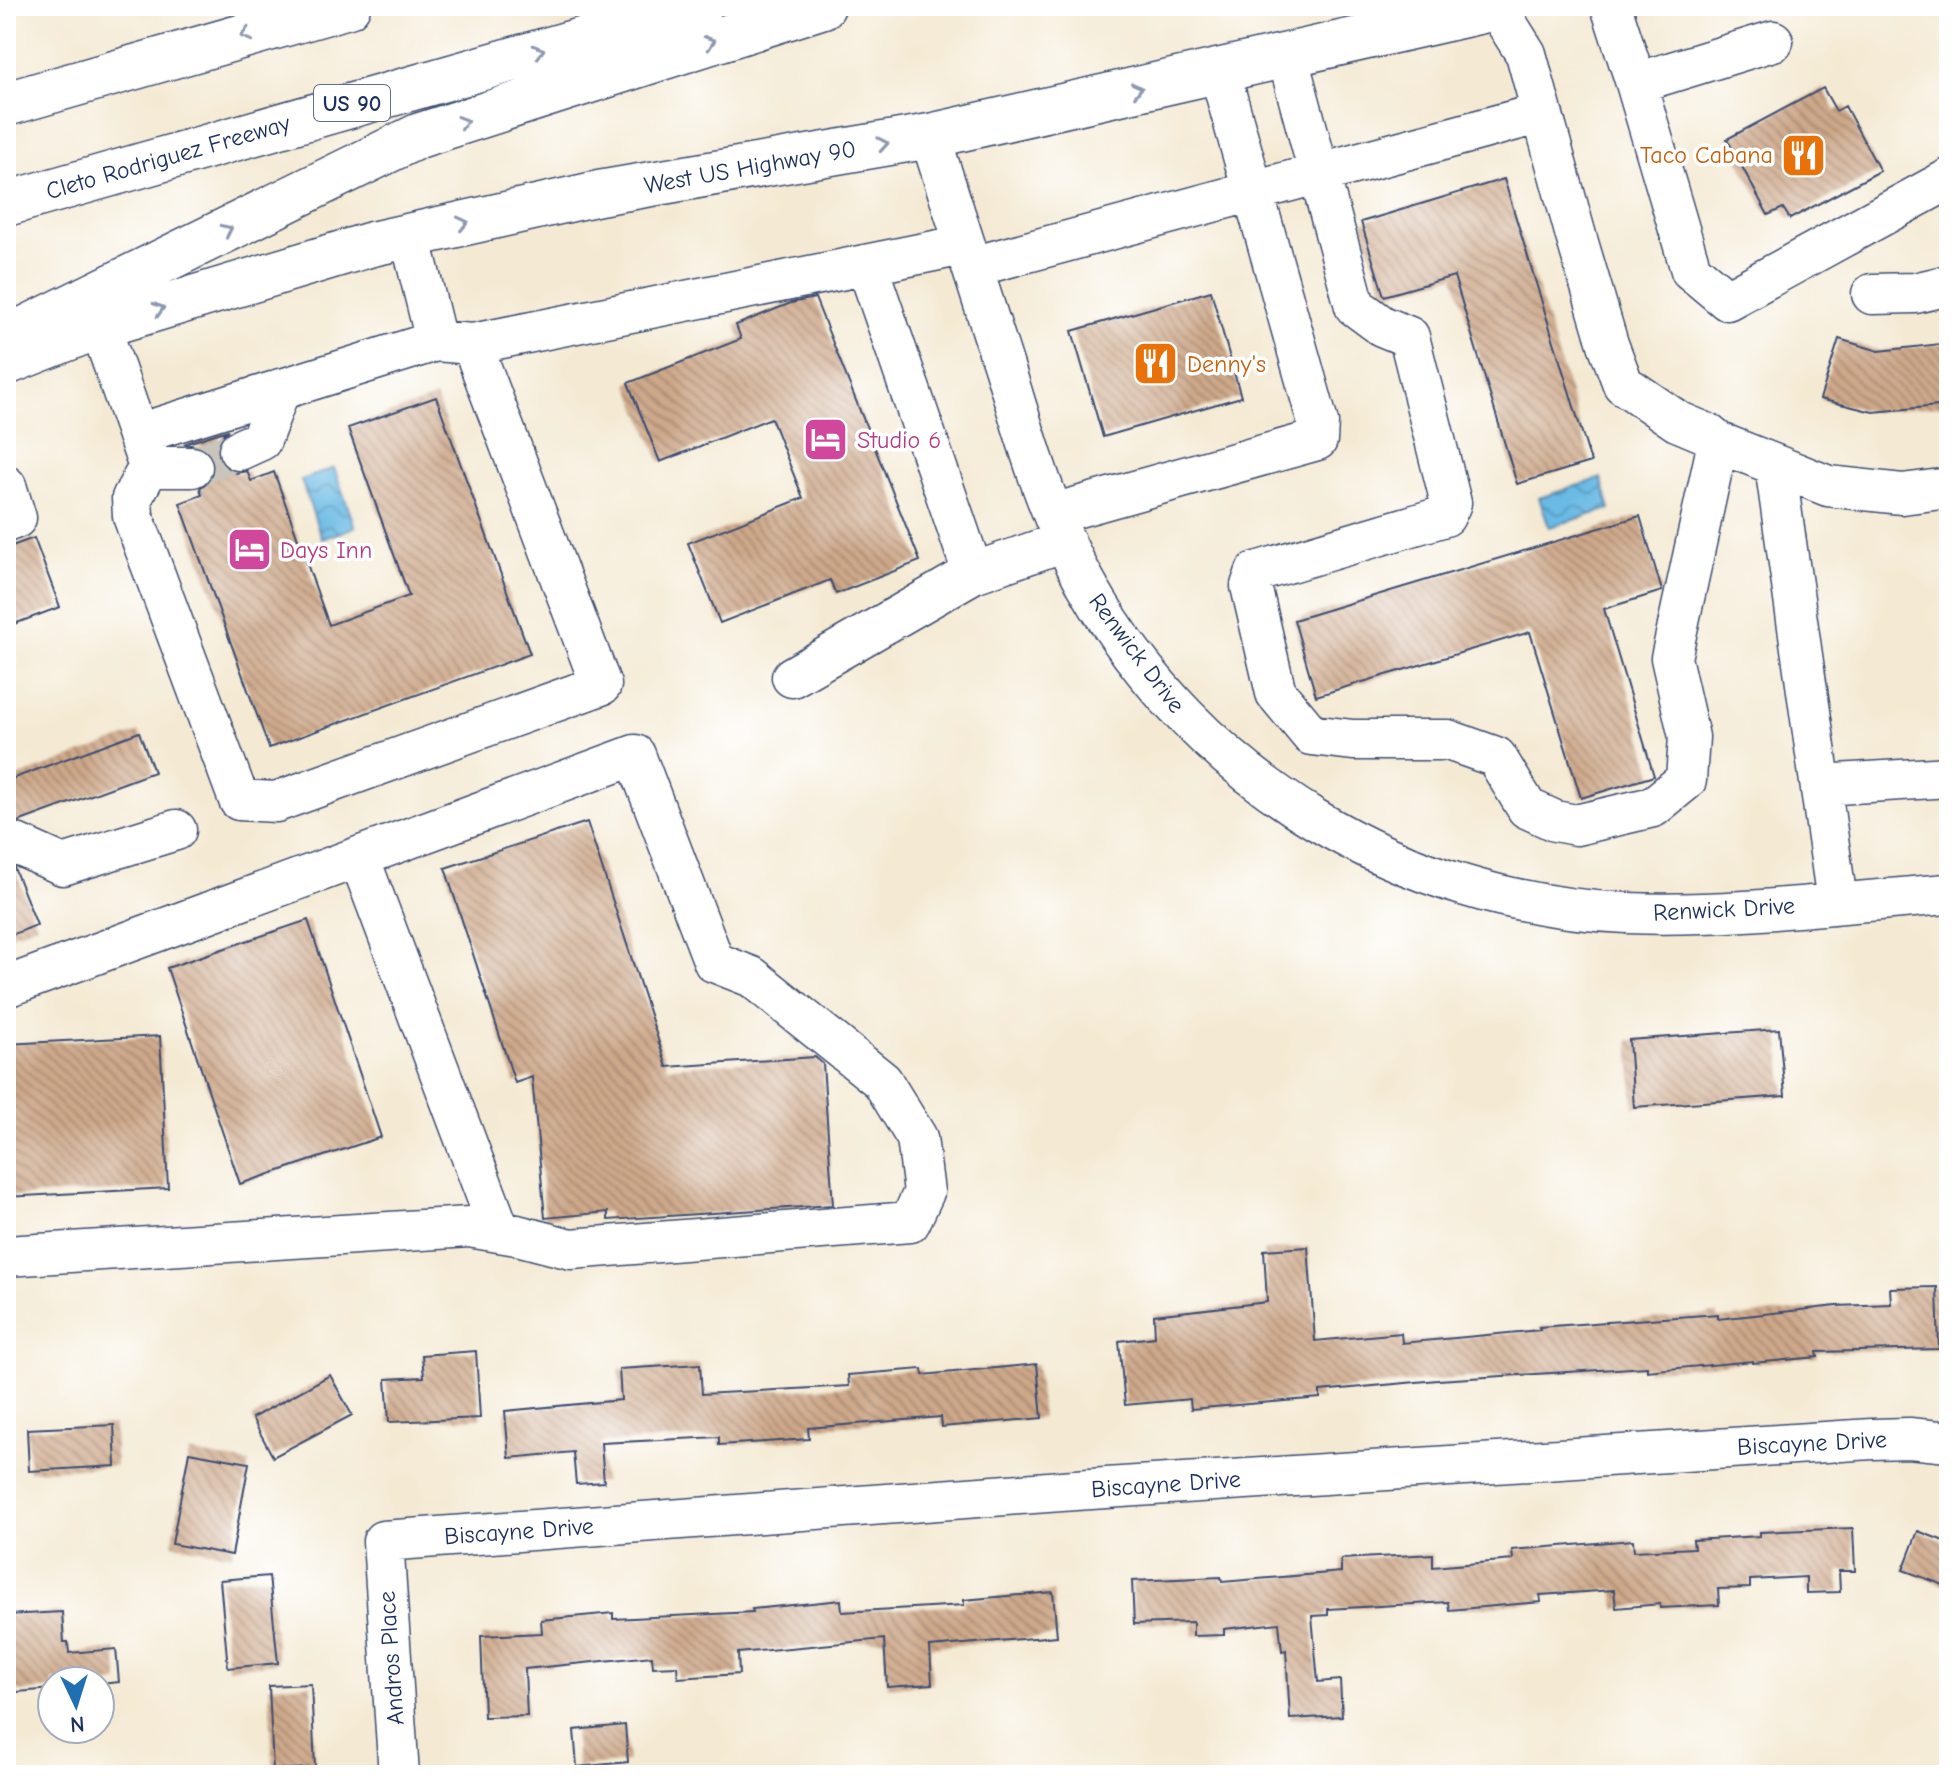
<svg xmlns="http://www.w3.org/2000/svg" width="1955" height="1781" font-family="'Comic Neue',sans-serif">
<defs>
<pattern id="water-waves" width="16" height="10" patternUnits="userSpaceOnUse" patternTransform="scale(2)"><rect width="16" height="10" fill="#69bae4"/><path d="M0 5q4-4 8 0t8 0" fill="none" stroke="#5698bc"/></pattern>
<pattern id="building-back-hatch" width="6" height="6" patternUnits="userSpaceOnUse" patternTransform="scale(2)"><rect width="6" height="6" fill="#cea889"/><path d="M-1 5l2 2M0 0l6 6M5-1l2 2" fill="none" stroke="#a68973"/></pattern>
</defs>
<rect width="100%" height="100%" fill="#fff"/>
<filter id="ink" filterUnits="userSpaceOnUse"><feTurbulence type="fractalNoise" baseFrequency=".0125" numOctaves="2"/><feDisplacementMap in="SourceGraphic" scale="16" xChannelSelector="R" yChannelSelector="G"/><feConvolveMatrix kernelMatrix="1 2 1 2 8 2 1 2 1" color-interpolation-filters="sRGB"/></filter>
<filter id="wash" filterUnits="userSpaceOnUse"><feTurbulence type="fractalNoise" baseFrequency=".006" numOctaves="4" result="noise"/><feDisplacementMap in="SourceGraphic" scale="32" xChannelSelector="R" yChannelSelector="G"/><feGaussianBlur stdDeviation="1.8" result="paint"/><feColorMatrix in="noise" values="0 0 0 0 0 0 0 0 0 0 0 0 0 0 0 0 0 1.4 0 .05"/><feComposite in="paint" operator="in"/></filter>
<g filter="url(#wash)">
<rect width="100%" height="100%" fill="#f4ead4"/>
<path fill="url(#water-waves)" stroke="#4274a1" stroke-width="2" d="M334,468L355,527L322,539L301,480Z
M1601,478L1610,509L1549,527L1539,498Z"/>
<g id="blocks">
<path fill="url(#building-back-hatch)" d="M1823,88L1836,111L1845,106L1880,171L1790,219L1783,208L1768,215L1727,139Z
M1504,179L1591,462L1517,484L1454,276L1384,296L1361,222Z
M1211,291L1241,397L1103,437L1072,331Z
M815,298L920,561L836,594L830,580L720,623L688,543L803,498L771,418L660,462L628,383L741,339L736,325L791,303Z
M1839,339L1879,351L1949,343V405L1873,412L1820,399Z
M436,397L530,654L269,748L180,503L202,495L200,488L211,479L215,468L212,456L203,447L184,444L228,430L220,437L216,449L218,460L225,468L236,473L247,471L251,481L274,472L329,625L409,596L348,428Z
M1640,516L1662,591L1604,609L1654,776L1581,798L1530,632L1316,696L1294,620Z
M34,538L60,607L6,627V548Z
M139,732L154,772L18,822L6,823V781Z
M587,822L667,1067L815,1057L823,1064L833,1205L608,1220V1212L545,1218L532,1077L515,1083L445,868Z
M14,868L37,925L6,937V869Z
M308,920L381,1137L240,1184L167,968Z
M1779,1029L1785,1096L1634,1107L1629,1040Z
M160,1036L168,1188L6,1197V1044Z
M1308,1247L1315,1341L1401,1333L1402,1343L1540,1330L1539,1327L1718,1314V1319L1836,1306L1891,1304L1890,1288L1937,1287L1939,1349L1817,1352L1818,1357L1753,1363V1361L1647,1371V1367L1438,1380L1320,1391V1398L1191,1409L1190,1399L1125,1405L1119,1341L1155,1337L1154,1315L1267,1302L1264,1250Z
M476,1351L480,1418L389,1422L386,1379L424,1377L422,1355Z
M700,1364L702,1394L849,1386L848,1375L922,1369L923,1375L1037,1364L1042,1418L942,1427L941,1417L808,1428L809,1439L719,1445V1437L601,1443L604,1482L576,1484L573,1452L509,1458L505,1411L621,1400L619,1369Z
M330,1375L352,1415L273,1457L252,1418Z
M114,1425L116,1466L29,1471L27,1429Z
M189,1452L249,1463L232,1555L172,1544Z
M1853,1528L1855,1571H1839L1840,1592L1806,1593V1577L1750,1580V1588L1718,1589L1719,1605L1660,1608V1604L1616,1608L1614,1590L1540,1595L1541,1602L1449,1610L1448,1602L1328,1609V1615L1312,1616L1318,1682L1340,1680L1342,1716L1290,1719L1286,1650L1282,1651L1279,1623L1224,1629V1635L1193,1636V1622L1134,1624L1132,1581L1221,1577L1222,1582L1341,1572V1559L1433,1554V1567L1513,1560L1512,1550L1633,1540L1634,1551L1694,1548L1693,1540L1760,1536V1532Z
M1918,1531L1949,1543V1587L1903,1570Z
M269,1576L278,1663L228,1668L220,1580Z
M1053,1592L1057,1636L930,1647L932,1684L887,1687L884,1639L738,1653L739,1674L678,1678L677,1666L653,1667L652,1656L525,1669L527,1716L484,1717L481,1636L542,1633L541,1620L613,1613V1619L753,1612L752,1609L841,1600L842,1612L964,1605V1600Z
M62,1612L64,1642H68L69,1653L116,1649L119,1682L100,1684V1681H52V1689L6,1693V1615Z
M311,1684L315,1768L273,1770L269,1686Z
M625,1725L628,1762L577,1767L574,1730Z"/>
</g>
</g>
<g filter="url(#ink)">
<use href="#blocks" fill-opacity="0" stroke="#3c4b70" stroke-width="2"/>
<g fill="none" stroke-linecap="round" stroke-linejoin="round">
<path stroke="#c9c5bc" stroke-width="40" stroke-dasharray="40 20" stroke-linecap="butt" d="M192,467L239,450"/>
<defs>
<path id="minor" d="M1611,6L1636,83
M1773,41L1636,83L1691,270L1727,300L1949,179
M1287,55L1355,306L1382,326L1409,337L1451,503L1445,516L1256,572L1251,586L1276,693L1311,735L1353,740H1448L1496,757L1527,808L1555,821L1576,825L1653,807L1686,780L1689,737L1671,658L1718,442L1708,434L1677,421L1623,384L1608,344L1576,236L1526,54L1497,8
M930,136C955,215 980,294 1006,373C1028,445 1049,519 1087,585C1197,780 1403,904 1627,913C1734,917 1842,902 1949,894
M410,235L436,341L472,344L964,245
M867,265L973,573
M972,267L1542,113
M1872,294L1915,293L1949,285
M100,326L149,467L132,498L133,516L239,800L276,802L601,685L472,344
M138,434L436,341
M1718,442L1828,486L1902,494L1949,488
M239,450L261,440L280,389
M1775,465L1837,902
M149,467H192
M6,486L16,518L6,522
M1053,514L1317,440L1318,423L1219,70
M792,677L973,573L1065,541
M1821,785L1949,777
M6,847L16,844L63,865L176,830
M359,857L500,1232
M6,987L635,755L714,962L752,977L882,1081L917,1138L924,1192L910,1222L571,1249L517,1235L469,1227L6,1256
M399,1775L383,1541L1075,1490L1872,1439L1909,1438L1949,1442"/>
<path id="major" d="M6,363L100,326L372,244L599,193L930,136L1504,6"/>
<path id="highway" d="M6,104L348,6
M6,204L700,6
M6,338L418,136L823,6"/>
</defs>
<use href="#minor" stroke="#3c4b70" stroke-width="43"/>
<use href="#major" stroke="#3c4b70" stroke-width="47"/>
<use href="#highway" stroke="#3c4b70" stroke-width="47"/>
<use href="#minor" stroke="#fff" stroke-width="40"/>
<use href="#major" stroke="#fff" stroke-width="44"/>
<use href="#highway" stroke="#fff" stroke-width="44"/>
</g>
<defs><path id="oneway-chevron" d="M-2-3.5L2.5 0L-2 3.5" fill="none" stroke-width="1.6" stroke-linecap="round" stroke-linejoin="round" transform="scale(2)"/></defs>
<g stroke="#8d97ae">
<use href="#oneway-chevron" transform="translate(246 35) rotate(164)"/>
<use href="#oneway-chevron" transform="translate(710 42) rotate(-18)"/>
<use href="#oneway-chevron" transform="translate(539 51) rotate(-16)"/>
<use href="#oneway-chevron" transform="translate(1137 89) rotate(-13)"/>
<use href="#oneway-chevron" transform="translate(463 122) rotate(-18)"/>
<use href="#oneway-chevron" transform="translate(883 144) rotate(-10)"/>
<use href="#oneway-chevron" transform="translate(463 223) rotate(-13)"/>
<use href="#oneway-chevron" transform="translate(227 230) rotate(-26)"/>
<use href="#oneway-chevron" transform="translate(159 309) rotate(-17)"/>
</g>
</g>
<defs>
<symbol id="restaurant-square" viewBox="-11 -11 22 22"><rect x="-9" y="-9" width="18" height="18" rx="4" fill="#e8710a" stroke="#fff"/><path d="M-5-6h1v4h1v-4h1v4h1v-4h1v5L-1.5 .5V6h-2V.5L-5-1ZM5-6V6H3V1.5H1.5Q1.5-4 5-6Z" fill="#fff"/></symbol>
<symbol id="hotel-square" viewBox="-11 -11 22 22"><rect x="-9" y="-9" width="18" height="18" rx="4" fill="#d1479c" stroke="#fff"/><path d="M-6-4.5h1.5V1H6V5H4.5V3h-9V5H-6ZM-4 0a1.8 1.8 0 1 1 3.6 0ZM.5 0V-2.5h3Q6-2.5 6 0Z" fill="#fff"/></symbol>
</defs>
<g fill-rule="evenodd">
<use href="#restaurant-square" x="1778" y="130" width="51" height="51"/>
<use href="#restaurant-square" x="1130" y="338" width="51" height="51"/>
<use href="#hotel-square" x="800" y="414" width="51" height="51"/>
<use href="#hotel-square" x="224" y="524" width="51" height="51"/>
</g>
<g text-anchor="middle" stroke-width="7" stroke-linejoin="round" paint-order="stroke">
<rect fill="#fff" stroke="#5f6d8e" stroke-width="2" x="314" y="85" width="76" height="36" rx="6"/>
<g font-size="22" font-weight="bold" fill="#1b2f5e">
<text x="352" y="111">US 90</text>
</g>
<g font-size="24" fill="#c56008" stroke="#fff" text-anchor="end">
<text x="1773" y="163">Taco Cabana</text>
<text x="1187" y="372" text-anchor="start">Denny's</text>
</g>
<g font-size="24" fill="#1b2f5e" stroke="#fff">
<text transform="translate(168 157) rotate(-16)" y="8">Cleto Rodriguez Freeway</text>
<text transform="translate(750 167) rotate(-10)" y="8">West US Highway 90</text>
<text transform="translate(1137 653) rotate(53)" y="8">Renwick Drive</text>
<text transform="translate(1724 909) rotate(-3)" y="8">Renwick Drive</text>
<text transform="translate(1812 1443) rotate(-3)" y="8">Biscayne Drive</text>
<text transform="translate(1166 1484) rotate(-4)" y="8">Biscayne Drive</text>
<text transform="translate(519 1531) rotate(-4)" y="8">Biscayne Drive</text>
<text transform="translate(391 1658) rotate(-94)" y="8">Andros Place</text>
</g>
<g font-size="24" fill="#b23c85" stroke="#fff" text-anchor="start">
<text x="857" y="448">Studio 6</text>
<text x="280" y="558">Days Inn</text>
</g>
</g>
<rect width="1955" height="1781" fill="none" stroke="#fff" stroke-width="32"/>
<g transform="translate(76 1705) rotate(176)"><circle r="38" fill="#ffffff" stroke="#a4acbf" stroke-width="2"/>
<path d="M0-6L14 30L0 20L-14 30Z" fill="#1f6fb2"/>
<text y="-12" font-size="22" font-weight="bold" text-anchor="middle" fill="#1b2f5e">N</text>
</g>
</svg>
